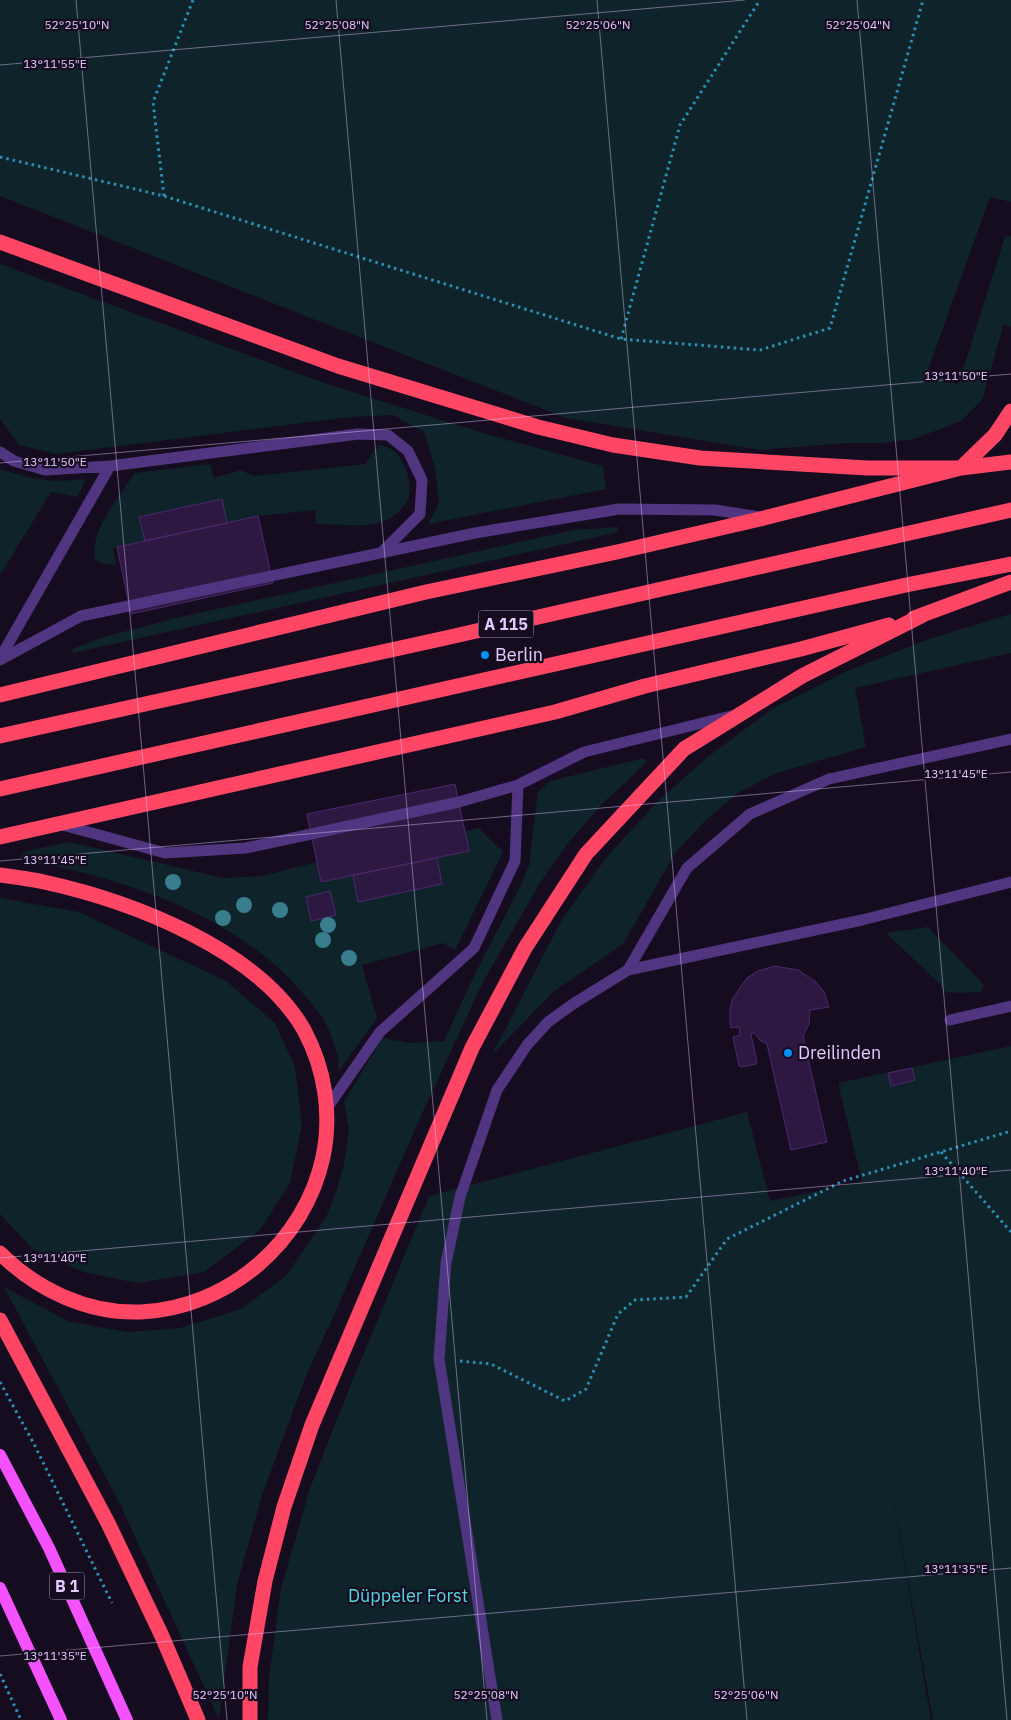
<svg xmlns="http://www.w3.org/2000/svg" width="1011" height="1720" font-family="'IBM Plex Sans',sans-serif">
<rect width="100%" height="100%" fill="#160c20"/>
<path fill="#0f232a" d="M0,0H1011V202L990,197L928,370L958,385L1005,237L1011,236V327L1004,324L982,400L961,421L914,439L883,443H847L760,450L566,418L0,196Z
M0,264L324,383L483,433L603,466L606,489L428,524L439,503L435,467L424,432L393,415L350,417L57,454L19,445L0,419Z
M378,445C382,446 386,446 389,448C404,454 414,485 408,499C402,510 394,518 382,522C368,528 333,524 316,524L315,510L258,516L227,523L221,499L140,517L145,541L113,548L116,565L103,564L95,559C89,532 120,495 135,473L210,464L214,478L241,470L253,476L365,464Z
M0,469C33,480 51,483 86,479L77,497C67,496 60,492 51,492L0,575Z
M618,527V532L610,534L73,653L72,649L104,637L176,618L574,530Z
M1011,614V653L855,688L866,747L776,773L738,793L706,820L676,852L623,944L553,992L492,1055L561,921L605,859L657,802L709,756L772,709L847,671L929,639Z
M644,758L647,762L602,804L568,843L540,883L482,984L420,1118L335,1313L308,1371L263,1492L237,1585L219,1719L119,1502L4,1287L70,1322L129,1332L180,1328L241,1309L286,1276L326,1217L335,1195L344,1165L349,1128L344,1102L382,1038L411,1043L444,1041L472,980L521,885L529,865L538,792L550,781Z
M479,828L503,852L455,950L443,943L362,965L377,1018L338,1072C338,1068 339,1062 338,1057C336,1047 328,1027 323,1018C318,1011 311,1004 306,997C239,915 122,877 21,860V854L27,851L69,842L223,878L262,876L317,862L353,875L359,902L442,884L437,858L465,831Z
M0,898L79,912L226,981L275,1023L295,1067L302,1125L290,1183L260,1230L204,1272L137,1283L83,1272L34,1250L0,1214Z
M928,927L984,985L981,992L957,993L943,991L941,985L886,933Z
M1011,1046V1720H933L890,1481L931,1720H268L269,1678L281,1589L310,1488L347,1394L429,1196L747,1112L770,1201L862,1182L838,1083Z"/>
<path fill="#2d1841" stroke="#4c296e" d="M222,499L227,523L145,541L139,517Z
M258,516L273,583L131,614L117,547Z
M455,784L469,851L321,882L307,814Z
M437,858L442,884L358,902L353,875Z
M330,891L336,915L311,921L306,897Z
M775,966L798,970L816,982L824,992L829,1007L810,1010L809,1024L803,1036L827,1142L791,1150L767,1044L761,1041L754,1033L751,1034L757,1062L756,1064L742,1067L739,1066L733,1037L740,1035L739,1027L731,1028L730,1023V1009L733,998L741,986L748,977L758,971Z
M912,1068L915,1080L891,1086L888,1073Z"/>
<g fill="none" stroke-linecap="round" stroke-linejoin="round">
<path stroke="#2a91b4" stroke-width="3" stroke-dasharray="2.5 4" stroke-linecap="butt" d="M0,157L164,196L621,339L760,350L830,328L923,0
M164,196L153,102L193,0
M621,339L680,125L760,0
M941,1152L1011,1232
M460,1361L491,1364L565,1401L586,1389L618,1314L635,1300L686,1297L727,1239L843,1181L1011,1131
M0,1382L34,1444L112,1603
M0,1674L21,1720"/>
<path stroke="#503680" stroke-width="11" d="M0,452L14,461L45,470L110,466L358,434L388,435L408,451L422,480L420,514L381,553
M0,658L110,466
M0,660L81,616L475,533L619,509L715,510L760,517
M59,824L165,853L246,848L459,802L518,785
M628,970L687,868L750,814L829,779L1011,739
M950,1020L1011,1006
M327,1108L380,1032L474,948L515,861L518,785L584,752L731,716
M497,1720L439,1359L446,1263L460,1197L497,1090L527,1045L548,1022L573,1004L628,970L862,920L1011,882"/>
<path stroke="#f452ff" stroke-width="12" d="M0,1455L49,1548L127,1720
M0,1588L61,1720"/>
<path stroke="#ff4665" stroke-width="15" d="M0,242L338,366L538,427L613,445L700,458L867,468H961L995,435L1011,411
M914,618L1011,582
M0,695L426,592L617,552L764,518L961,468L1011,462
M0,736L441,639L1011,510
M0,789L906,585L1011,564
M0,837L555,712L645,686L801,649L889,625
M0,875C15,877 30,879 44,882C131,901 258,949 304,1030C325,1069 332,1114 323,1157C305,1241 229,1308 141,1312C88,1314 37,1290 0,1253
M0,1320L108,1523L161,1634L198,1720
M250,1720V1667L265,1581L284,1507L312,1425L472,1048L525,948L586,854L684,749L802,676L923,615"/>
</g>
<g fill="#387d8b">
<circle cx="173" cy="882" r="8"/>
<circle cx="244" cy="905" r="8"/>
<circle cx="280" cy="910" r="8"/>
<circle cx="223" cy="918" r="8"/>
<circle cx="328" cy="925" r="8"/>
<circle cx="323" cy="940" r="8"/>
<circle cx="349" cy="958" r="8"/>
</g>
<path fill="none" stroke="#e1cbff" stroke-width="1" stroke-opacity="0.45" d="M76,0L227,1720M336,0L487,1720M597,0L747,1720M857,0L1007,1720M0,65L745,0M0,463L1011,374M0,861L1011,772M0,1258L1011,1170M0,1656L1011,1568"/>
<g fill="#0091f6" stroke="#160c20" stroke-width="2">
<circle cx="485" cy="655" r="5"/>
<circle cx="788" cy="1053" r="5"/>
</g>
<g text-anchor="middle" stroke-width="4.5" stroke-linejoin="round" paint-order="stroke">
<g fill="#160c20" stroke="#a492bc" stroke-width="1">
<rect x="478.5" y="610.5" width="55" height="27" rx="4"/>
<rect x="49.5" y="1572.5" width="35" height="27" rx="4"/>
</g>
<g font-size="16" font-weight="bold" fill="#e1cbff">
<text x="506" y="630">A 115</text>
<text x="67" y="1592">B 1</text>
</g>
<g font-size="18" fill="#e1cbff" stroke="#160c20" text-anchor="start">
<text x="495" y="661">Berlin</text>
<text x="798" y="1059">Dreilinden</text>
</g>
<g font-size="18" fill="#54d9e2" stroke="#160c20">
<text x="408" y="1602">Düppeler Forst</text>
</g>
</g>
<g font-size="12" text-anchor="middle" fill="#e1cbff" stroke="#160c20" stroke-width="4.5" stroke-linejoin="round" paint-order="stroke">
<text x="77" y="29">52°25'10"N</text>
<text x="337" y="29">52°25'08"N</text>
<text x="598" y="29">52°25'06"N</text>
<text x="858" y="29">52°25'04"N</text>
<text x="55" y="68">13°11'55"E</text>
<text x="956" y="380">13°11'50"E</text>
<text x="55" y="466">13°11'50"E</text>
<text x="956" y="778">13°11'45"E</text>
<text x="55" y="864">13°11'45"E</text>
<text x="956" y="1175">13°11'40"E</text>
<text x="55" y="1262">13°11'40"E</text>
<text x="956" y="1573">13°11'35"E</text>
<text x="55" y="1660">13°11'35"E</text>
<text x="225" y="1699">52°25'10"N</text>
<text x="486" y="1699">52°25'08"N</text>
<text x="746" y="1699">52°25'06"N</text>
</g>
</svg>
